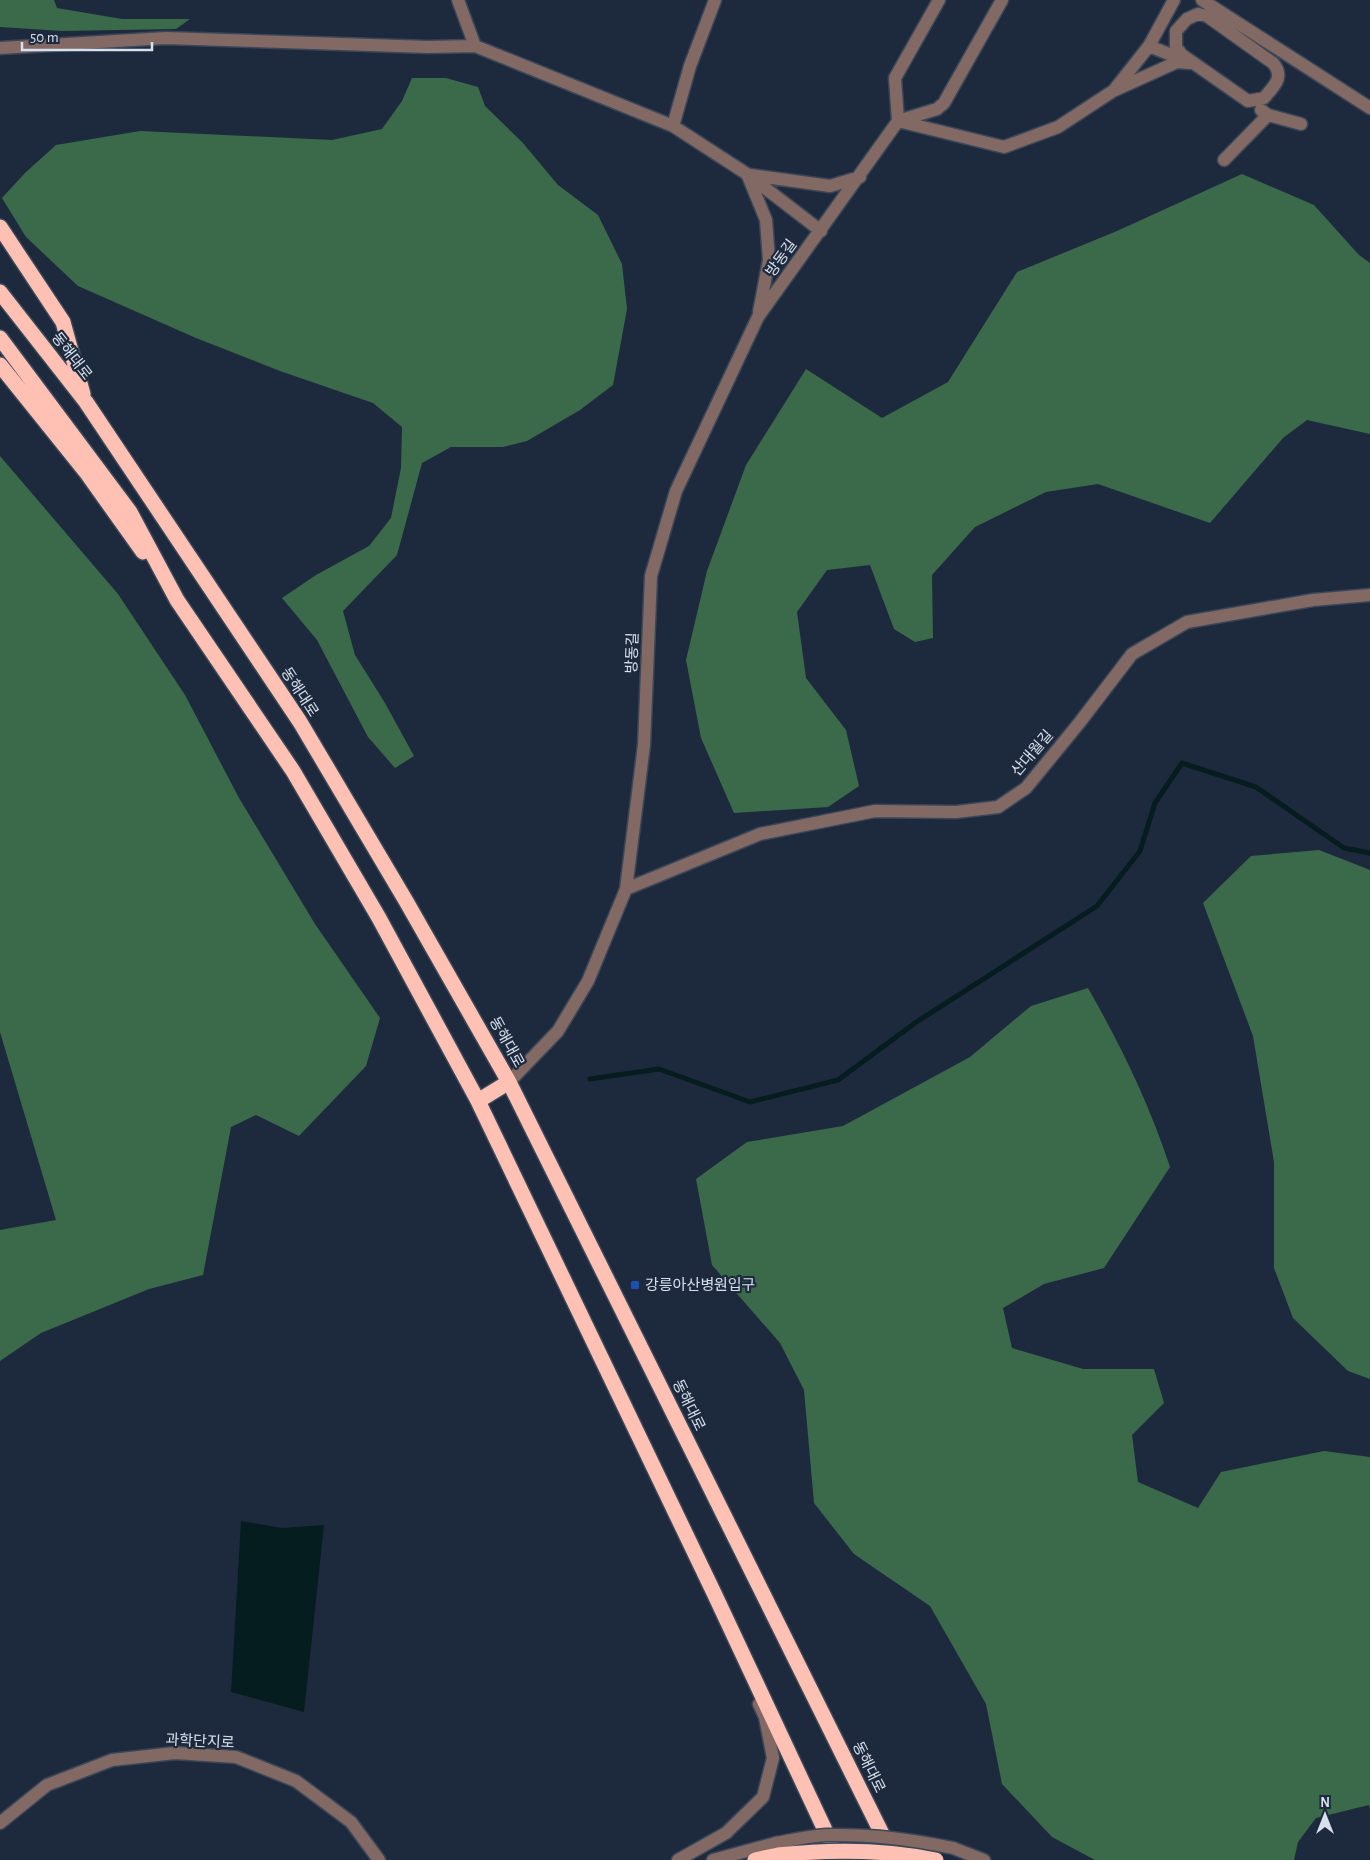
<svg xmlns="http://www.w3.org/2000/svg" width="1370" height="1860" font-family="'Alegreya Sans','Noto Sans KR',sans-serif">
<rect width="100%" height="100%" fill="#1d2a3d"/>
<path fill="#3b6a4a" d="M0,0H54L57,8L122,19H190L176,29L62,31L0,27Z
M412,78H446L478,87L485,106L522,142L558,185L598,215L622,264L627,309L613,385L580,410L527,441L503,447H451L422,463L397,555L343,611L355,655L385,703L414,756L395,768L368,737L317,640L282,598L316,575L369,546L391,518L401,468L402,427L373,403L280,371L196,338L78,286L26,237L2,198L25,173L56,145L140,131L332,140L382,129L402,101Z
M1242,174L1314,205L1359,255L1370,263V434L1307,420L1283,438L1210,523L1098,484L1046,492L975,527L932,575L933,638L915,642L894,629L870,565L827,570L797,612L806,678L846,730L859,786L828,807L734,813L701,738L686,660L707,571L746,465L806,369L882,418L948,382L1017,272L1117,231Z
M0,456L118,594L185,695L239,798L315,924L380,1018L366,1066L299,1136L256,1115L231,1127L203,1275L149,1289L41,1333L0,1361V1230L56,1220L0,1032Z
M1319,850L1370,870V1379L1348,1371L1293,1318L1274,1268V1162L1253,1036L1203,903L1251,856Z
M1088,988C1121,1046 1149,1103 1170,1167L1104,1268L1044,1284L1003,1308L1012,1348L1083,1369H1154L1164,1403L1132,1435L1138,1482L1198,1508L1221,1472L1324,1451L1370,1457V1809L1369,1805L1316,1818L1298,1842L1294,1860H1095L1052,1837L1002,1784L986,1704L930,1606L854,1554L814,1503L804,1390L780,1343L712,1265L696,1179L747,1142L843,1126L970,1057L1031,1006Z"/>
<path fill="#051d1e" d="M241,1521L282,1528L324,1525L304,1712L231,1692Z"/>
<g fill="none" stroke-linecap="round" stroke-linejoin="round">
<path stroke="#051d1e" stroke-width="5" d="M590,1079L659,1069L750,1102L838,1080L915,1023L1097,906L1140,851L1155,803L1182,763L1256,787L1344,848L1370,853"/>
<defs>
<path id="minor" d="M458,0L475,46
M1202,0L1370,108
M1198,14L1207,16L1273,63C1285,77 1274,86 1264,98L1248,101L1182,55L1176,47V31L1187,19Z
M1149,46L1186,61
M0,48L166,38L428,47L475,46L673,126L747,174L821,231
M1115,89L1149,46L1174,0
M1261,110L1268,115L1301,124
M898,121L1004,147L1058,127L1113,91L1177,62L1190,63
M898,121L895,78L939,0
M673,126L690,66L715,0
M1224,160L1268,115
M750,175L830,186L860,177
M748,176L766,220L769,260L759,312
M626,889L760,834L875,811L956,812L998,807L1026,788L1080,722L1132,654L1187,622L1313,600L1370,595
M509,1082L558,1031L588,981L626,889L644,745L651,576L676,491L758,317L898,121L937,109L944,103L1002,0
M0,1823L47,1785L112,1760L175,1753L236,1757L296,1781L351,1822L379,1860
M953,1848L984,1860
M678,1860L726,1833L763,1797L773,1758L765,1717L759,1704
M713,1860L776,1843"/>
<path id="highway" d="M0,227L63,322L83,394
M0,292L86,402L300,722L406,901L509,1082L895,1860
M0,338L130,512L177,600L293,771L379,918L478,1101L714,1593L839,1860
M0,365L86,472L143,552
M478,1101L509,1082
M755,1860L778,1855"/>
</defs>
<use href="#minor" stroke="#3b4759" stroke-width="15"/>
<use href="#highway" stroke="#3b4759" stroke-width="18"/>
<use href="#minor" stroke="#826963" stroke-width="12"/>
<use href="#highway" stroke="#ffc1b4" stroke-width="15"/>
<defs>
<path id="minor-bridge" d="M776,1843C792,1840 809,1836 826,1835C869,1834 911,1839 953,1848"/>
<path id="highway-bridge" d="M778,1855C832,1849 883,1849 936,1860"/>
</defs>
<use href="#minor-bridge" stroke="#3b4759" stroke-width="15" stroke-linecap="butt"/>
<use href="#highway-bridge" stroke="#3b4759" stroke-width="18" stroke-linecap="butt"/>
<use href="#minor-bridge" stroke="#826963" stroke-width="12"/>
<use href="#highway-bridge" stroke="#ffc1b4" stroke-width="15"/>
</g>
<rect fill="#1a4fb4" stroke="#1d2a3d" stroke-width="2" x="630" y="1280" width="10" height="10" rx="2.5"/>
<g text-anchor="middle" stroke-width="4.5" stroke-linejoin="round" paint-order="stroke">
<g font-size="15" fill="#d8e0ed" stroke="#1d2a3d">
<text transform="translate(781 258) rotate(-54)" y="5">방동길</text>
<text transform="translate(72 356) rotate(52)" y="5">동해대로</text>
<text transform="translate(632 653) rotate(-88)" y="5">방동길</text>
<text transform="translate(300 692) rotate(57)" y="5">동해대로</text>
<text transform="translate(1032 753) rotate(-49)" y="5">산대월길</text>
<text transform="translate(507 1042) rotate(61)" y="5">동해대로</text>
<text transform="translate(689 1405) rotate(64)" y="5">동해대로</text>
<text transform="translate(200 1741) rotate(3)" y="5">과학단지로</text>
<text transform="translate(869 1767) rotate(64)" y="5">동해대로</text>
</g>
<g font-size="15" fill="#d8e0ed" stroke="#1d2a3d" text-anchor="start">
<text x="645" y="1290">강릉아산병원입구</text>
</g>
</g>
<g transform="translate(1325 1815)" stroke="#1d2a3d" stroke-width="4" paint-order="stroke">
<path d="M0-4L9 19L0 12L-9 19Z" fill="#d8e0ed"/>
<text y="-8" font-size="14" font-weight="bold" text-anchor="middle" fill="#d8e0ed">N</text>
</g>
<path d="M22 42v8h130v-8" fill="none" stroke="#d8e0ed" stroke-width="2.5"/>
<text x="30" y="42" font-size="15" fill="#d8e0ed" stroke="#1d2a3d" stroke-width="4" paint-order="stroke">50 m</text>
</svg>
